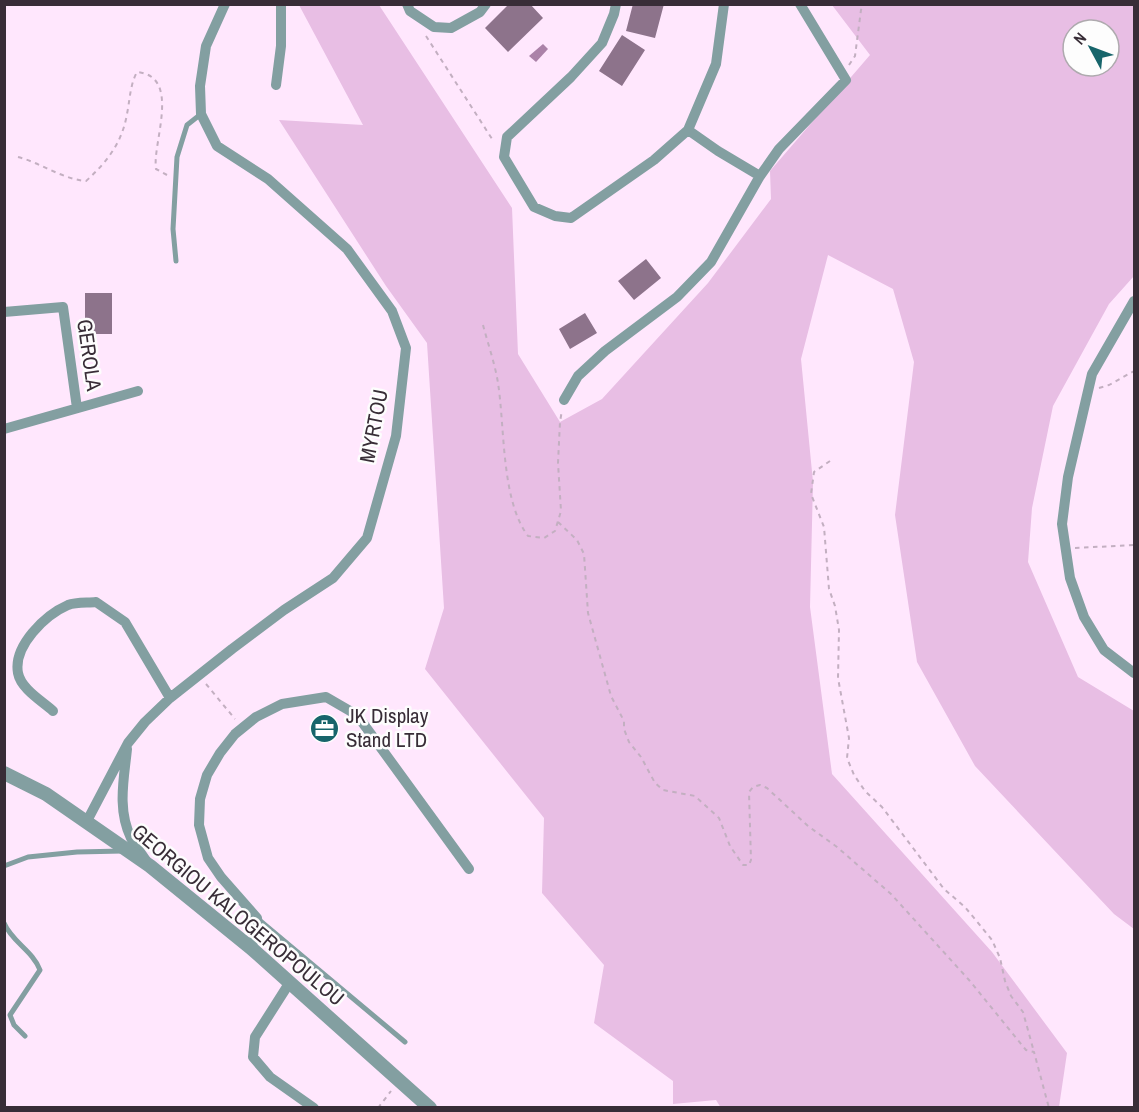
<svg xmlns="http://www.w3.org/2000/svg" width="1139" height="1112" font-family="'Archivo Narrow',sans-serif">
<rect width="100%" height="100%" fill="#ffe7fd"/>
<path fill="#e8bee4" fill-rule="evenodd" d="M299,5H379L512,208L518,354L560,422L602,399L708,283L771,199L770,171L870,55L832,5H1134V276L1109,304L1053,406L1032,508L1028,562L1078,677L1134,711V929L1114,914L975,766L917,662L895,515L914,362L893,289L828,255L801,359L813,482L810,607L832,774L992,952L1067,1053L1059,1107L721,1108L716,1100L673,1104V1081L594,1023L604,965L542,893L544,818L425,669L444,608L427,343L386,286L279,120L363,125ZM1073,30H1109V66H1073Z"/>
<path fill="#ab82a8" d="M543,44L548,49L536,62L529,56Z"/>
<path fill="#8d738b" d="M509,4H530L543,18L508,52L485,28Z
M633,4H664L655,38L626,31Z
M622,35L645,50L622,86L599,71Z
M646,259L661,278L634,300L618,281Z
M85,293H112V334H85Z
M585,313L597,333L570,349L559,329Z"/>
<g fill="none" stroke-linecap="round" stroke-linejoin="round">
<path stroke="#c3afc1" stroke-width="2" stroke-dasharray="4.5 4.5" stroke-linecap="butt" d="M426,36L494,142
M849,65L855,56L861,10L863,4
M18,157C41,163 62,179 86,181C107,162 122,143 127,114C130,99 130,85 137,72C182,76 152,143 156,169L167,175
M483,325C488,344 495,364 498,383C505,428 501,500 528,536L544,538L555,531L561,511L558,463L560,422L562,410
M1099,388L1109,385L1134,371
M830,461L814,472L811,494L824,527L829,589L835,606L839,630L838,678L849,738L847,758L854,775L865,791L882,807L944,889L965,907L992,940L1000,958L1005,981L1011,996L1023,1012L1034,1052
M558,522L577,540L584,554L588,613L611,696L624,721V729L629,742L641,757L655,783L663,790L695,796L719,818L730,846L743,865H749L751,860L749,792L753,787L760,785L767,788L808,826L837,847L891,894L969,980L1026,1050L1034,1052L1049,1108
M1075,548L1134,545
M206,684L235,719
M378,1108L391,1091"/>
<path stroke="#839fa1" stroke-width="5" d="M176,261L173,229L177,157L187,125L201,114
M4,866L28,857L77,852L123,851
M258,919L405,1042
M4,923C12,942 33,951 40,970L10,1015L14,1025L25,1036"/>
<path stroke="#839fa1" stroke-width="10" d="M407,4L410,11L434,27L451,28L480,12L486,4
M616,4L614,14L602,43L571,77L507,137L504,157L534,207L555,216L571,218L654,160L688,130L716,64L724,4
M276,85L281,46V4
M688,130L718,151L760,176
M1134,301L1092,374L1068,477L1062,524L1070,578L1084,617L1104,650L1134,673
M4,312L63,307L77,408
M564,400L578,376L605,351L677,297L711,262L760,176L779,149L846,80L800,4
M4,429L138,391
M53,711C42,701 21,689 18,673C13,646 45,615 68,605C76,602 88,603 96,602L125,622L170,698
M127,749C124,779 117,809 131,838C135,846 142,854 147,862
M87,821L128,743L145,722L170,698L232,649L284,610L333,578L367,538L396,436L406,348L392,311L347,249L268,179L217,146L201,114L200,86L206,46L225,4
M251,948L258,927L257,918L221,877L208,858L199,825L200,799L207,775L220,753L235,734L256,717L282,704L326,697L357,715L469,869
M290,982L255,1037L253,1057L270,1077L314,1108"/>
<path stroke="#839fa1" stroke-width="14" d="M4,773L46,794L150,866L251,948L430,1108"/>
</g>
<defs>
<symbol id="office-disc" viewBox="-11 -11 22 22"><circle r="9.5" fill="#17656b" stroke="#fdfdfd"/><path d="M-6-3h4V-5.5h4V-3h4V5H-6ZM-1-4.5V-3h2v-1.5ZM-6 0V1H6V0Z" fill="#fff"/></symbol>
</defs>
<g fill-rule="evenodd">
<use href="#office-disc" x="308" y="712" width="33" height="33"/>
</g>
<g text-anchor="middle" stroke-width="5" stroke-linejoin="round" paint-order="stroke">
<g font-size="21" fill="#382d37" stroke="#fdfdfd">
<text transform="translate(89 355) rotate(82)" y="7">GEROLA</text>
<text transform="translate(374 426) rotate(-79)" y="7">MYRTOU</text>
<text transform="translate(238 915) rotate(40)" y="7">GEORGIOU KALOGEROPOULOU</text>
</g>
<g font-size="21" fill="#382d37" stroke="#fdfdfd" text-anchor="start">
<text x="346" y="723">JK Display<tspan x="346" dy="24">Stand LTD</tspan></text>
</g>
</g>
<rect width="1139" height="1112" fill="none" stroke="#382d37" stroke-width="12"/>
<g transform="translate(1091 48) rotate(311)"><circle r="28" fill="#fdfdfd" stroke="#aeaaae" stroke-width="1.5"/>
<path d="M0-4.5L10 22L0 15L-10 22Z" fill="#17656b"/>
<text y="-9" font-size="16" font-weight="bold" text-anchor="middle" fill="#382d37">N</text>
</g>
</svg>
